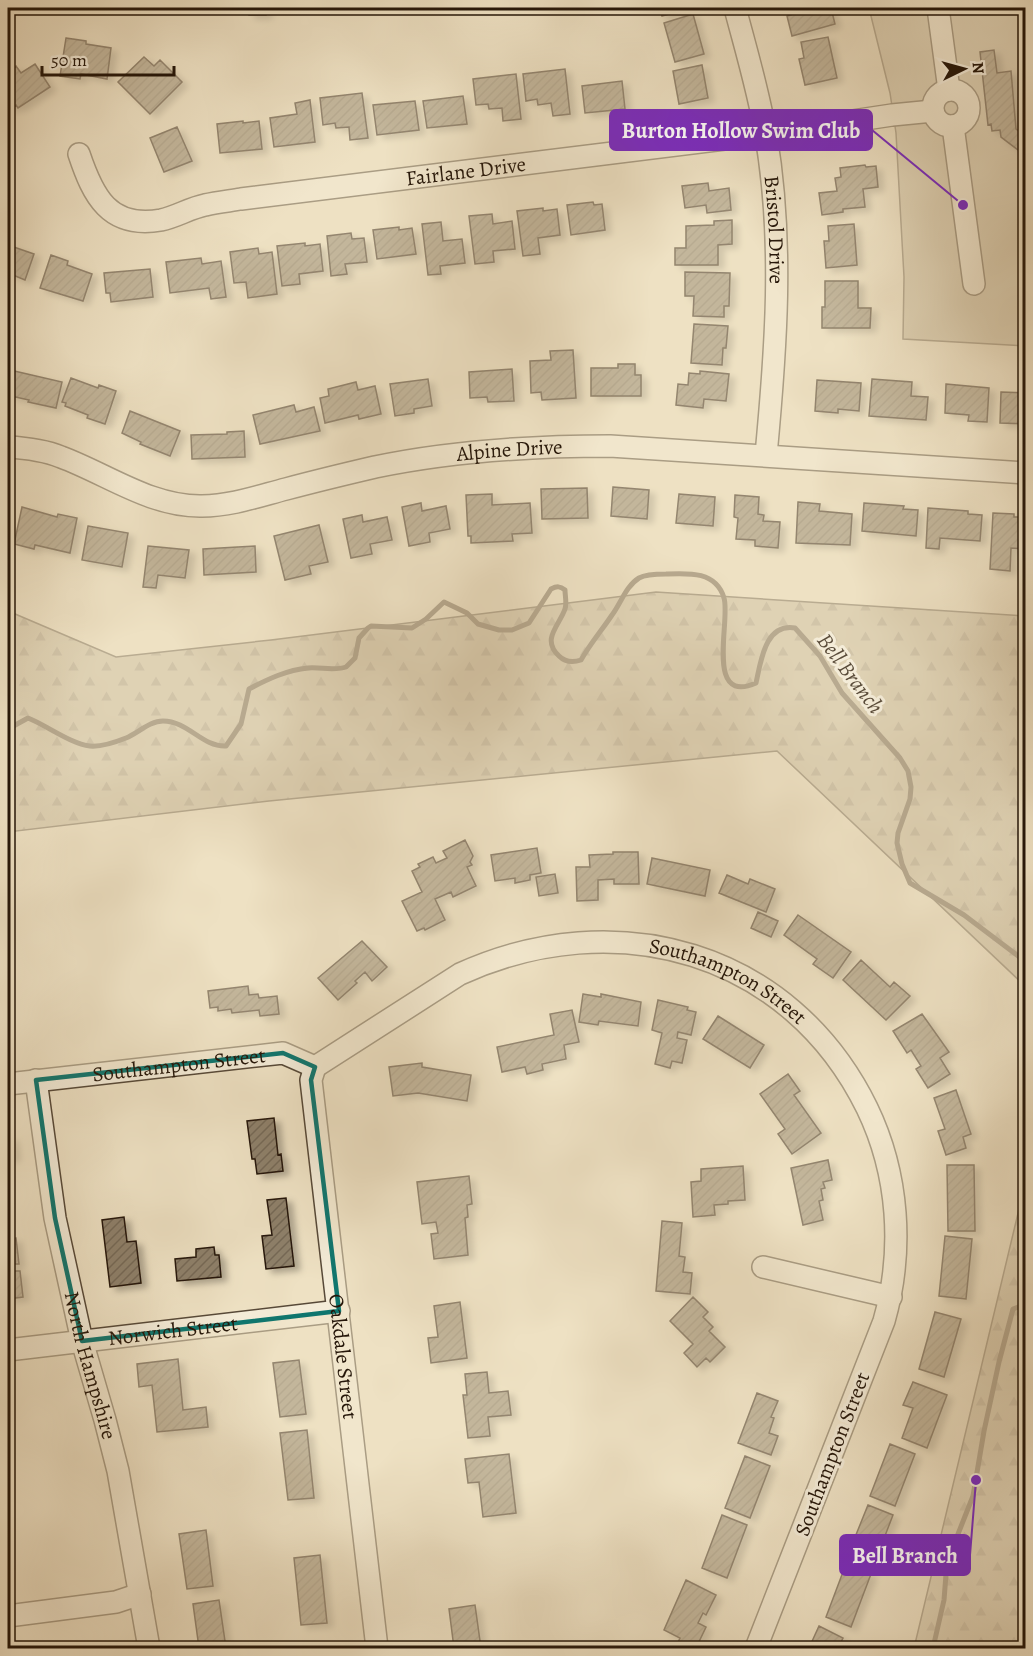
<svg xmlns="http://www.w3.org/2000/svg" width="1033" height="1656" font-family="Alegreya,serif">
<defs>
<pattern id="forest-firs" width="22" height="20" patternUnits="userSpaceOnUse" patternTransform="scale(1.5)"><rect width="22" height="20" fill="#ccbea3"/><path d="M5 1l3.5 6h-7zM16 11l3.5 6h-7z" fill="#afa38b"/></pattern>
<pattern id="building-hatch" width="6" height="6" patternUnits="userSpaceOnUse" patternTransform="scale(1.5)"><rect width="6" height="6" fill="#8e806a"/><path d="M-1 1l2-2M0 6l6-6M5 7l2-2" fill="none" stroke="#746855"/></pattern>
<filter id="shadow"><feDropShadow dx="6" dy="4" stdDeviation="3" flood-color="#0004"/></filter>
</defs>
<rect width="100%" height="100%" fill="#eee1c3"/>
<filter id="stains"><feTurbulence type="fractalNoise" baseFrequency=".00333" numOctaves="4"/><feColorMatrix values="0 0 0 0 .2 0 0 0 0 .09 0 0 0 0 .02 0 0 0 .5 -.17"/></filter>
<radialGradient id="worn" r=".72"><stop offset=".6" stop-color="#630" stop-opacity="0"/><stop offset="1" stop-color="#630" stop-opacity=".3"/></radialGradient>
<path fill="url(#forest-firs)" stroke="#786a56" stroke-width="1.5" d="M656,592L1025,616V986L777,751L269,801L8,832V611L116,657L271,640Z
M1025,1184V1648H914Z"/>
<path fill="#ccbea3" stroke="#786a56" stroke-width="1.5" d="M869,8H1025V346L903,339L904,277L896,133L890,93Z"/>
<g fill="none" stroke-linecap="round" stroke-linejoin="round">
<path stroke="#756653" stroke-width="5" d="M8,729L28,718C46,725 71,744 90,746C101,747 116,742 126,738C138,733 150,721 163,721C188,721 202,747 226,746L241,724L249,689C268,679 287,670 308,668C321,667 334,671 346,667L355,658L359,638L368,628L371,626L412,628L426,619L444,602L467,613L478,624L499,630H512L529,623L551,589C557,586 560,586 565,590C565,596 567,603 565,609C559,626 541,639 559,656C565,662 572,663 581,660C590,644 602,630 612,615C621,603 626,586 639,578C646,574 658,574 666,574C688,573 716,571 724,598C731,619 704,706 756,683C761,661 765,623 795,628L820,656L842,693L900,758L908,771L911,787L910,799L898,833L897,843L902,864L910,883L964,915L1026,962
M933,1648L944,1600L947,1562L973,1496L984,1431L999,1362L1013,1309L1026,1304"/>
</g>
<path fill="url(#building-hatch)" stroke="#251609" stroke-width="1.5" filter="url(#shadow)" d="M249,8H266V15H249Z
M659,8H691L662,16Z
M789,8H831L835,24L792,36L787,16L791,15Z
M693,14L704,54L675,62L664,23Z
M828,37L837,78L805,85L799,59L804,58L801,42Z
M66,38L86,41V44L111,48L107,79L81,74L80,79L60,76Z
M994,50L997,73L1011,71L1016,129L1026,136V156L1001,137L1000,130L992,131L991,124L988,125L980,52Z
M144,57L154,66L160,60L182,82L150,114L118,82Z
M35,64L50,87L18,108L16,105L8,110V71L16,66L21,73Z
M702,65L708,98L679,104L673,71Z
M565,69L570,114L553,116L551,103L538,105L537,99L526,101L523,74Z
M516,74L521,119L503,121L502,108L489,109L488,104L476,105L473,79Z
M622,81L625,109L585,113L582,86Z
M362,93L368,138L350,140L349,127L336,128L335,123L323,125L320,98Z
M463,96L467,124L427,128L423,101Z
M310,100L315,142L274,147L270,118L297,114L295,103Z
M415,101L419,130L377,135L373,105Z
M243,121V123L259,121L262,149L220,153L217,124Z
M177,127L192,161L164,172L150,138Z
M865,165L866,167L876,166L878,187L863,189L865,207L843,209V212L822,215L819,193L837,191L835,178L841,177L840,168Z
M708,183L709,191L729,188L731,210L707,213L706,205L685,208L682,186Z
M593,202L594,205L602,204L605,230L571,235L567,205Z
M543,208V211L557,209L560,235L538,238L540,254L523,256L517,211Z
M492,214L493,224L512,221L515,249L493,251L494,262L475,264L469,216Z
M732,220V244L718,245V265H675V248H686V226L714,225V221Z
M441,222L443,241L462,239L465,263L440,266L441,274L428,275L422,224Z
M854,224L857,265L826,268L824,241H829L828,226Z
M399,227V230L412,228L416,254L377,259L373,230Z
M351,233L352,239L364,238L367,262L345,264L347,274L331,276L327,236Z
M305,243V246L320,244L323,271L299,274L300,284L282,286L277,246Z
M8,245L34,254L25,280L8,273Z
M258,248L259,254L272,252L277,294L248,298L246,282L234,283L230,252Z
M51,255L68,261L67,265L92,274L83,301L40,288Z
M201,258L202,264L221,261L226,297L211,299L209,288L170,293L166,262Z
M150,269L153,297L111,302L110,293H106L104,273Z
M685,272L730,273L729,306H724V317L693,316L694,296H685Z
M825,281H858V308H871L870,328H822V307H825Z
M694,324L728,326L726,348H723L722,365L691,363Z
M573,350L576,398L542,400L541,392L531,393L530,361L551,360L550,351Z
M618,364H635V375H641V396H591V368H618Z
M512,369L514,401L488,402L487,397L470,398L469,372Z
M10,370L62,382L56,408L28,402L29,400L11,396L12,394L8,393Z
M700,371L729,374L726,401L704,399L703,408L676,405L678,384L688,385L689,373L700,374Z
M71,378L98,388L99,385L116,391L105,424L87,418L88,415L65,406L66,403L62,402Z
M428,379L432,406L414,409V413L395,416L390,384Z
M872,379L912,382L911,396L928,397L926,420L869,416Z
M817,380L861,383L859,411L838,409V413L815,411Z
M356,382L358,390L375,386L381,414L359,419L358,415L325,423L320,398L329,396L328,389Z
M946,384L989,388L987,422L968,421L969,415L945,413Z
M1001,392L1026,393V424L1000,423Z
M294,405L296,412L314,407L320,431L260,444L253,415Z
M130,411L180,431L170,456L140,444L141,442L122,433Z
M244,431L245,457L192,459L191,435L227,434V432Z
M613,487L649,490L647,519L611,516Z
M587,488L588,518L542,519L541,489Z
M492,494V505L530,503L532,533L512,534L513,541L471,543V536H468L466,495Z
M679,494L715,497L713,526L676,523Z
M735,495L759,497L758,514L764,515L763,521L780,522L778,548L755,546V540L736,539L738,518L734,517Z
M798,502L820,504L819,511L852,514L850,545L796,543Z
M421,503L422,511L446,506L450,529L429,533L430,542L409,546L402,507Z
M864,503L904,506L903,509L918,510L916,536L862,531Z
M22,507L57,517L58,514L77,518L70,553L35,545L34,549L14,544Z
M928,508L968,511V514L982,515L980,541L940,538L939,549L926,548Z
M993,513L1014,514V517H1026V549L1011,548L1010,571L990,569Z
M362,515L363,522L387,517L392,540L370,544L372,554L351,558L343,519Z
M319,525L328,562L309,566L311,574L285,580L274,536Z
M88,526L128,533L122,567L82,560Z
M148,546L189,550L185,578L158,575L156,588L143,587Z
M255,546L256,572L204,575L203,549Z
M465,840L473,856L470,862L472,865L467,867L476,886L453,897L451,892L435,899L445,920L425,930L424,928L417,931L402,901L422,892L412,871L420,867L418,864L433,857L436,863L447,858L443,851Z
M537,848L541,873L530,875V880L515,883V878L495,881L491,855Z
M613,852H638L639,884H614V879L598,880V900L577,901L576,867H590L589,855L613,854Z
M652,858L710,870L705,896L647,884Z
M555,874L558,893L539,896L536,877Z
M727,875L748,884L750,879L775,889L766,912L719,893Z
M758,912L778,921L771,937L751,928Z
M798,915L851,952L833,978L813,964L817,959L784,935Z
M362,941L387,967L372,981L365,972L355,981L357,983L338,1000L318,978Z
M861,960L890,987L894,982L910,996L886,1020L843,980Z
M248,986L249,995L258,994L259,998L277,996L279,1014L260,1016L259,1010L232,1013L231,1009L218,1011V1007L210,1008L208,991Z
M583,994L601,997V994L641,1002L638,1026L599,1021L598,1025L579,1022Z
M658,1000L688,1007L687,1010L696,1012L691,1035L678,1032L677,1038L687,1040L682,1063L672,1061L670,1068L655,1064L662,1033L652,1030Z
M572,1010L579,1042L564,1045L566,1059L542,1064L543,1070L527,1074L525,1067L502,1072L497,1047L554,1035L550,1014Z
M922,1014L949,1052L940,1058L950,1074L928,1088L916,1069L921,1066L911,1050L907,1053L893,1031Z
M718,1016L764,1045L750,1068L703,1039Z
M422,1063V1067L471,1075L467,1101L418,1093L393,1096L389,1067Z
M788,1074L800,1091L794,1095L821,1133L792,1154L778,1134L785,1129L760,1094Z
M956,1090L971,1134L963,1137L966,1148L946,1155L938,1131L945,1129L934,1098Z
M274,1118L278,1155L281,1154L283,1171L257,1174L255,1159H252L247,1121Z
M12,1137L14,1157L8,1158V1138Z
M828,1160L832,1180L823,1182L825,1188L821,1189L823,1200L819,1201L823,1220L803,1225L791,1168Z
M947,1165H974L975,1231H948Z
M743,1166L745,1200L728,1201V1204L714,1205L715,1215L693,1217L691,1182L701,1181V1169Z
M469,1176L472,1204L467,1205L468,1217L465,1218L468,1255L434,1259L431,1234L438,1233L436,1222L422,1224L417,1182Z
M286,1198L294,1266L266,1269L262,1236L272,1235L267,1200Z
M124,1217L127,1242L136,1241L141,1283L110,1287L102,1220Z
M662,1221L682,1223L679,1256L685,1257L683,1272L692,1273L690,1294L656,1291Z
M945,1236L972,1239L966,1299L939,1296Z
M16,1238L19,1264H14V1271H20L23,1297L8,1299V1239Z
M214,1247L215,1255H219L221,1277L177,1281L175,1259L196,1257V1249Z
M693,1297L708,1312L703,1317L713,1327L709,1331L725,1347L710,1362L706,1358L697,1367L684,1353L693,1344L670,1321Z
M460,1302L467,1358L431,1363L428,1338L438,1337L434,1306Z
M935,1312L961,1319L944,1377L919,1369Z
M178,1359L183,1410L206,1407L208,1427L157,1432L152,1385L139,1387L137,1364Z
M299,1360L306,1414L280,1417L273,1363Z
M487,1372L489,1393L508,1391L511,1415L488,1417L490,1436L468,1438L463,1395H467L465,1374Z
M913,1382L947,1395L927,1448L902,1438L913,1408L903,1405Z
M757,1393L778,1401L771,1417L774,1418L769,1433L778,1436L771,1455L738,1443Z
M307,1430L314,1498L288,1500L280,1433Z
M890,1444L915,1454L895,1506L870,1496Z
M509,1454L516,1513L483,1517L479,1482L468,1483L465,1459Z
M745,1456L770,1466L750,1518L725,1508Z
M868,1505L893,1515L873,1567L847,1557Z
M722,1515L747,1525L727,1578L702,1568Z
M206,1530L213,1586L187,1589L179,1534Z
M320,1555L327,1623L301,1625L294,1558Z
M846,1564L871,1574L851,1627L826,1617Z
M686,1580L716,1595L706,1615L703,1613L698,1623L706,1627L696,1648H680L676,1647L680,1638L664,1630Z
M219,1600L226,1648H199L193,1604Z
M475,1605L481,1648H454L449,1609Z
M819,1626L843,1638L838,1648H809Z"/>
<g fill="none" stroke-linecap="round" stroke-linejoin="round">
<defs>
<g id="minor">
<path id="s1" d="M735,8C746,50 759,93 766,136C784,242 776,349 766,455"/>
<path d="M938,8L949,90"/>
<circle cx="951" cy="108" r="18"/>
<path d="M953,126L974,284"/>
<path id="s2" d="M79,154C93,196 109,229 161,220C176,217 190,208 205,205C217,202 229,201 241,199L766,134L892,115L933,111"/>
<path id="s3" d="M8,447C26,448 44,450 61,457C107,474 151,507 202,506C231,506 259,496 286,489C316,481 345,474 375,467C452,451 531,446 610,446L1026,473"/>
<path id="s4" d="M315,1067L311,1080L377,1648"/>
<path id="s5" d="M36,1080L55,1218L82,1341L105,1420L118,1471L149,1648"/>
<path id="s6" d="M8,1084L283,1053L315,1067L460,974C616,903 790,951 867,1108C899,1174 904,1251 884,1321L756,1648"/>
<path d="M763,1267L891,1297"/>
<path id="s7" d="M8,1350L339,1311"/>
<path d="M8,1616L116,1602L140,1594"/>
</g>
</defs>
<use href="#minor" stroke="#574938" stroke-width="24"/>
<use href="#minor" stroke="#f4ecd8" stroke-width="21"/>
</g>
<path d="M0 0H1033V1656H0ZM283,1053L315,1067L311,1080L339,1311L82,1341L55,1218L36,1080Z" fill="#eee1c3" fill-opacity=".55" fill-rule="evenodd"/>
<path fill="none" stroke="#0f766e" stroke-width="4.5" stroke-linejoin="round" d="M283,1053L315,1067L311,1080L339,1311L82,1341L55,1218L36,1080Z"/>
<g text-anchor="middle" stroke-width="6" stroke-linejoin="round" paint-order="stroke">
<g font-size="21" fill="#251609" stroke="#f4ecd8">
<text dy="7" stroke="none"><textPath href="#s2" startOffset="428">Fairlane Drive</textPath></text>
<text dy="7" stroke="none"><textPath href="#s1" startOffset="226">Bristol Drive</textPath></text>
<text dy="7" stroke="none"><textPath href="#s3" startOffset="518">Alpine Drive</textPath></text>
<text dy="7" stroke="none"><textPath href="#s6" startOffset="765">Southampton Street</textPath></text>
<text dy="7" stroke="none"><textPath href="#s6" startOffset="172">Southampton Street</textPath></text>
<text dy="7" stroke="none"><textPath href="#s7" startOffset="166">Norwich Street</textPath></text>
<text dy="7" stroke="none"><textPath href="#s4" startOffset="292">Oakdale Street</textPath></text>
<text dy="7" stroke="none"><textPath href="#s5" startOffset="291">North Hampshire</textPath></text>
<text transform="translate(832 1454) rotate(-69)" y="7">Southampton Street</text>
</g>
<g font-size="22" font-style="italic" fill="#5a4c3a" stroke="#f4ecd8">
<text transform="translate(851 673) rotate(53)" y="8">Bell Branch</text>
</g>
</g>
<path fill="none" stroke="#7b2cbf" stroke-width="2" d="M963 205L872 130M976 1480L970 1555"/>
<g fill="#7b2cbf" stroke="#f4ecd8" stroke-width="2">
<circle cx="963" cy="205" r="6"/>
<circle cx="976" cy="1480" r="6"/>
</g>
<g fill="#7b2cbf" stroke="#7b2cbf" stroke-width="2">
<rect x="610" y="110" width="262" height="40" rx="6"/>
<rect x="840" y="1535" width="130" height="40" rx="6"/>
</g>
<g font-size="22" text-anchor="middle" font-weight="bold" fill="#fff">
<text x="741" y="138">Burton Hollow Swim Club</text>
<text x="905" y="1563">Bell Branch</text>
</g>
<rect width="1033" height="1656" fill="none" stroke="#eee1c3" stroke-width="30"/>
<rect x="9" y="9" width="1015" height="1638" fill="none" stroke="#251609" stroke-width="3"/>
<rect x="15" y="15" width="1003" height="1626" fill="none" stroke="#251609" stroke-width="1.5"/>
<g transform="translate(964 69) rotate(85)" stroke="#f4ecd8" stroke-width="4.5" paint-order="stroke">
<path d="M0-4.5L10 22L0 15L-10 22Z" fill="#251609"/>
<text y="-9" font-size="16" font-weight="bold" text-anchor="middle" fill="#251609">N</text>
</g>
<path d="M42 66v9h132v-9" fill="none" stroke="#251609" stroke-width="3"/>
<text x="51" y="66" font-size="18" fill="#251609" stroke="#f4ecd8" stroke-width="4.5" paint-order="stroke">50 m</text>
<rect width="100%" height="100%" filter="url(#stains)"/>
<rect width="100%" height="100%" fill="url(#worn)"/>
</svg>
